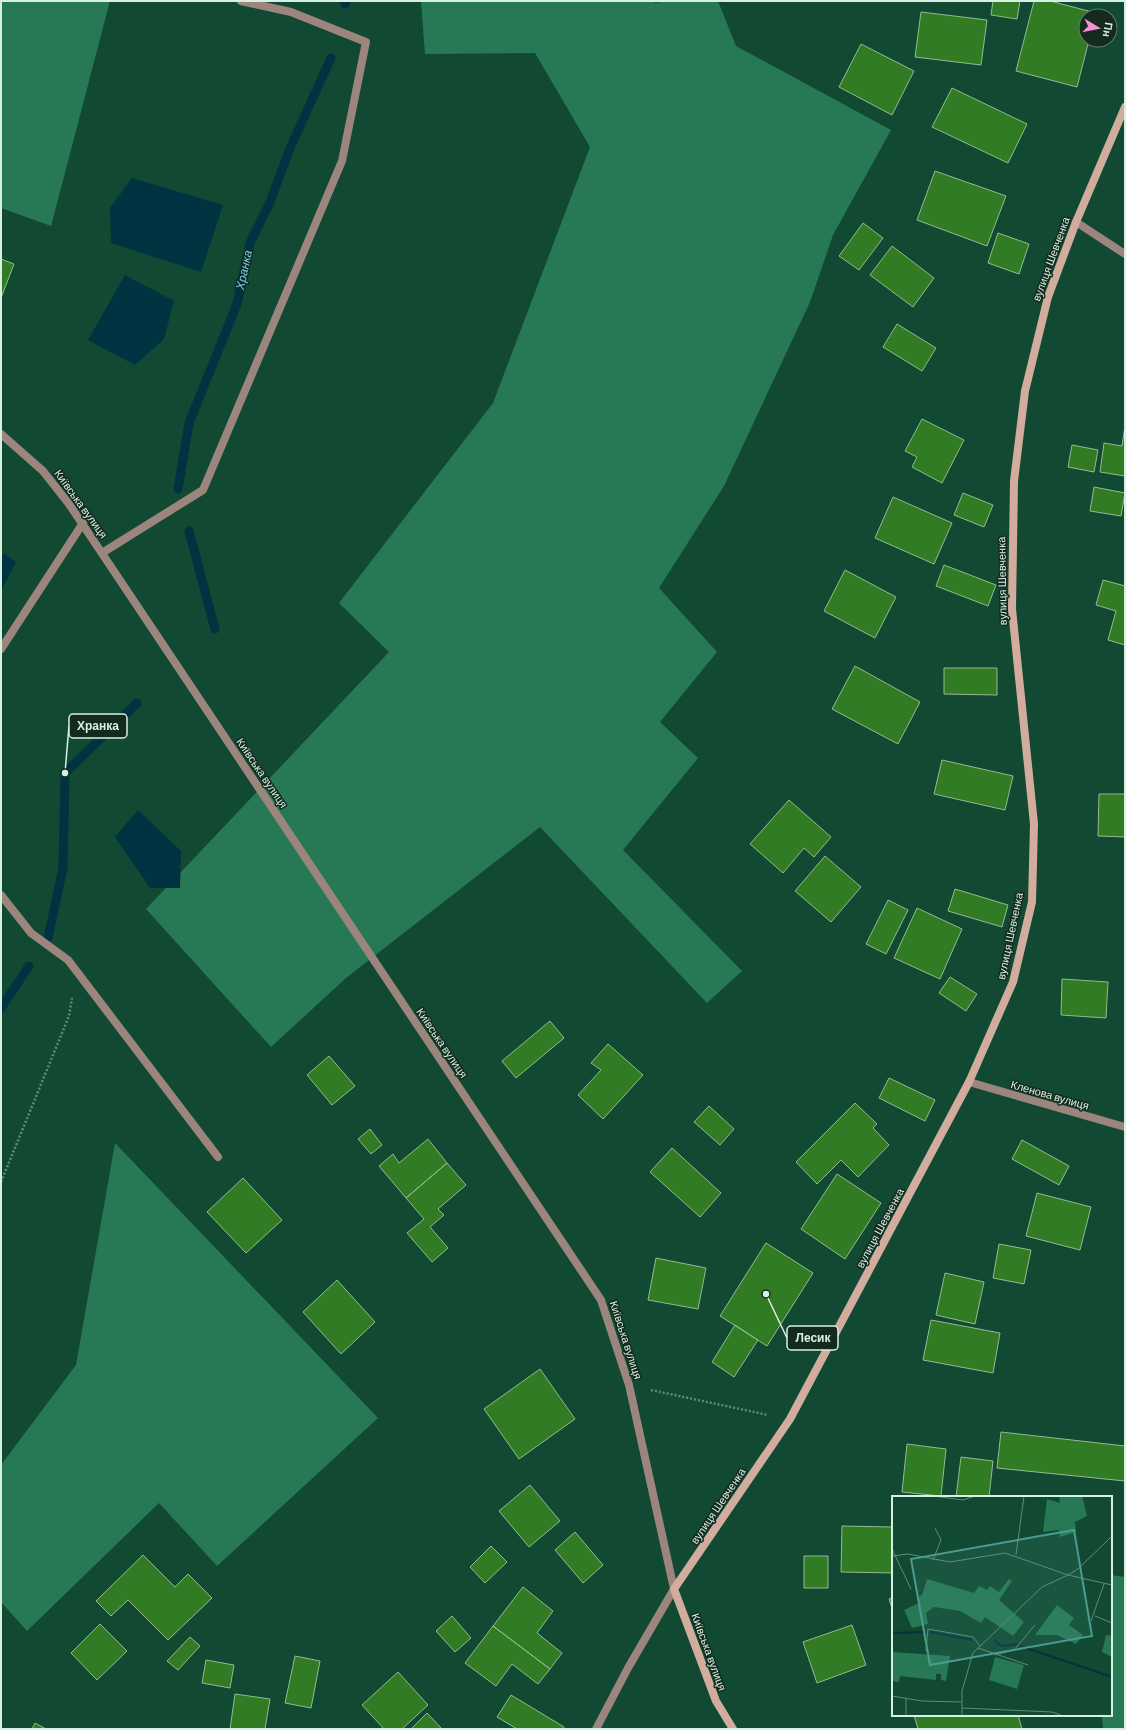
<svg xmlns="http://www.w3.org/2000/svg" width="1126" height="1730" font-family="Barlow,sans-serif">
<rect width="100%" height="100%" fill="#124932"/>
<path fill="#277955" d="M1,1H110L51,226L1,208Z
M421,1H654L655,3L664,1H718L736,46L891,130L833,235L810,302L724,486L659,588L717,652L660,722L698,758L623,850L742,971L707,1003L540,827L346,978L271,1047L146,909L389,652L339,603L493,403L590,147L535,53L425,54Z
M115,1143L378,1418L217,1566L159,1503L27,1631L1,1602V1465L76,1365Z
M1111,1575L1125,1577V1729H1103L1102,1715H1111Z"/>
<path fill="#003341" d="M132,178L223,205L201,272L111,243L110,208Z
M125,275L174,301L164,339L135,365L88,340Z
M4,553L16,562L1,591V557Z
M138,810L181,851L180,888H150L115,837Z"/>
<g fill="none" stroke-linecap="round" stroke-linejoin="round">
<path stroke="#003341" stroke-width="9" d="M345,4L346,1
M178,489L189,423L237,304L250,243L270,202L291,146L331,58
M189,531L215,629
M48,938L63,868L65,773L137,703
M1,1008L29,966"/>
</g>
<path fill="#317b25" stroke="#96ba91" d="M993,1H1020L1017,19L991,15Z
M1034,1H1050L1096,13L1095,16H1086V40H1089L1077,87L1016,71Z
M921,12L987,20L981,65L915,57Z
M861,44L914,71L892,115L839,87Z
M952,88L1027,124L1008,163L932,127Z
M935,171L1006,196L987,246L917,220Z
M863,223L883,238L859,270L839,256Z
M998,233L1029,244L1019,274L988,263Z
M892,246L934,278L913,307L870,275Z
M1,259L14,264L1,298Z
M897,324L936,348L922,371L883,347Z
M922,419L964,440L942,483L912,467L917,457L905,451Z
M1125,426V476L1100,472L1104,443L1122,446Z
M1072,445L1098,450L1094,472L1068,467Z
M1094,487L1125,493L1121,516L1090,511Z
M963,493L993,505L984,527L954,515Z
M893,497L952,523L934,564L875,538Z
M944,565L996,585L988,606L936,586Z
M845,570L896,597L875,638L824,611Z
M1103,580L1125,586V645L1108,640L1116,611L1096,605Z
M855,666L920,702L898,744L832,709Z
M944,668H997V695L944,694Z
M942,760L1013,776L1005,810L934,794Z
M1099,794H1125V837L1098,836Z
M789,800L831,837L814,857L804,848L783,873L750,844Z
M825,856L861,887L831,922L795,891Z
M955,889L1008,905L1002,927L948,911Z
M888,900L908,910L886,954L866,944Z
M917,908L962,929L940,979L894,958Z
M950,977L977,994L966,1011L939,993Z
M1062,979L1108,982L1106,1018L1061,1015Z
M550,1021L564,1038L516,1078L502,1061Z
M608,1044L643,1075L603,1119L578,1095L601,1070L591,1063Z
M329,1056L355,1086L332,1105L307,1075Z
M889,1078L935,1100L925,1121L879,1098Z
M855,1103L877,1124L873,1128L889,1145L858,1177L841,1160L817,1184L796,1162Z
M709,1106L734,1129L720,1145L694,1122Z
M370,1129L382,1145L371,1154L358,1139Z
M428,1139L447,1163L406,1198L379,1166L393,1154L399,1163Z
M1022,1140L1069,1166L1059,1185L1012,1159Z
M672,1148L721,1193L700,1217L650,1172Z
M447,1163L466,1185L438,1209L444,1215L430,1227L448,1248L432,1262L407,1233L424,1219L406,1198Z
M837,1174L881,1203L845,1259L801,1229Z
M243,1178L282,1220L246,1253L207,1212Z
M1037,1193L1091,1207L1080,1250L1026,1236Z
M766,1243L813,1273L767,1346L720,1316Z
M999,1244L1031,1250L1024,1284L993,1278Z
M656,1258L706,1268L698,1309L648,1300Z
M945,1273L984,1282L975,1324L936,1315Z
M337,1280L375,1322L341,1354L303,1312Z
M931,1320L1000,1333L993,1373L923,1360Z
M735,1325L758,1340L734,1377L712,1362Z
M540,1369L575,1419L519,1459L484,1409Z
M1001,1432L1125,1446V1481L997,1468Z
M907,1444L946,1449L941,1496L902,1492Z
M961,1457L993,1461L989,1497H956Z
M530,1485L560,1521L529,1547L499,1511Z
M842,1526L893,1527V1573L841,1572Z
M575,1532L603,1565L583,1583L555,1550Z
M491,1546L507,1562L485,1583L470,1567Z
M143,1555L175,1587L188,1574L212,1598L168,1640L128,1600L111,1616L96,1601Z
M804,1556H828V1588H804Z
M523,1587L553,1611L537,1633L562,1653L550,1669L493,1626Z
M893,1598V1611L889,1599Z
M452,1616L471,1638L455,1652L436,1631Z
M100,1624L127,1651L97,1680L71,1653Z
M852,1625L866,1665L817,1683L803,1642Z
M493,1626L550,1669L538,1684L512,1664L496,1686L465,1663Z
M190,1637L200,1646L178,1670L167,1661Z
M295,1656L320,1661L311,1708L285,1703Z
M206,1660L234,1665L230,1688L202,1683Z
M398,1672L428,1705L402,1729H384L362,1705Z
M235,1694L270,1699L265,1729H230Z
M511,1695L564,1727L563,1729H517L497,1717Z
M427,1713L442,1729H411Z
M914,1715H1018L1022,1729H918Z
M35,1723L46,1729H32Z"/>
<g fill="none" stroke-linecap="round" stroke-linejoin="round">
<path stroke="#5f8b77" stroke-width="2.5" stroke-dasharray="2 2" stroke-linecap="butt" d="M1,1182L69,1016L72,998
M651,1390L768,1415"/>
<path stroke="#9c857d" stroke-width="8" d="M1076,222L1125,254
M102,553L203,490L342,161L366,42L291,12L241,1
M1,649L83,523
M1,895L31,933L68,960L218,1157
M969,1082L1125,1127"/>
<path stroke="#9c857d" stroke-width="8" d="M1,434L43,471L69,504L601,1300L629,1385L674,1589L628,1668L596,1729"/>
<path stroke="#d2ad9f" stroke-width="8" d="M733,1729L716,1701L674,1589L790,1419L969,1082L1013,982L1032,902L1034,824L1012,609L1014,481L1025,391L1048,297L1076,222L1125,107"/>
</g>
<g text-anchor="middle" stroke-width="3" stroke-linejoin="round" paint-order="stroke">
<g font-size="11" fill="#d6f1e2" stroke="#142a1f">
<text transform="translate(1051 259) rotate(-70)" y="4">вулиця Шевченка</text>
<text transform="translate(81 504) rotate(54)" y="4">Київська вулиця</text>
<text transform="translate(1002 581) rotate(-91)" y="4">вулиця Шевченка</text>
<text transform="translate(262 773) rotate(56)" y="4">Київська вулиця</text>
<text transform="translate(1010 936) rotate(-78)" y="4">вулиця Шевченка</text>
<text transform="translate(442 1043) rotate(56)" y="4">Київська вулиця</text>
<text transform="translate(1050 1095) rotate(16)" y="4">Кленова вулиця</text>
<text transform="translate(880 1228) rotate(-62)" y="4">вулиця Шевченка</text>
<text transform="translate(626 1340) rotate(72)" y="4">Київська вулиця</text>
<text transform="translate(718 1506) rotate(-56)" y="4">вулиця Шевченка</text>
<text transform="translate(709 1652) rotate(70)" y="4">Київська вулиця</text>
</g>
<g font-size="12" font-style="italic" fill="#70d3f3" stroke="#142a1f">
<text transform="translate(244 270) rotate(-78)" y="4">Хранка</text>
</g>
</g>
<g transform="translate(892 1496)">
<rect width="220" height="220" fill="#124932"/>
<path d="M167,0H190L195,20L183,26L184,36L168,41L167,34L151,36L155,3L168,7ZM35,83L82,97L87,90L95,94L98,90L107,96L117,83L120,85L107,104L132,126L121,140L93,121L89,127L68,115L42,111L34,117L36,128L20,132L12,114L27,107L25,102L30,99ZM165,109L182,122L177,129L191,139L184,148L165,139H143ZM214,139L220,140V161L210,156ZM0,156L58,160L54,185L49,184V178H44V184L8,180L7,186L0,185ZM103,161L132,169L125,193L97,184Z" fill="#277955"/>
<path fill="none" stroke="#003341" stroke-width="2" d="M38,136L80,144M0,137L33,136M102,144L109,150L125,148M128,150L220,181"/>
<path fill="none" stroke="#608c78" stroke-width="1" d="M42,0L71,4L83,0M0,53L19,93M124,59L132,0M0,60L16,58L58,66L113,57L176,79L186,73L220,40M41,64L49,44L43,32M203,120L220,127M199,125L212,88M86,152L136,169M34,155L36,133L81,141L88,150M103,159L122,154L143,129M0,200L30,205L69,206M70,212L160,216L171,220M14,220V203M70,220V195L81,157L150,91L176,79L220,89"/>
<path fill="#4b9b91" fill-opacity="0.15" stroke="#4b9b91" stroke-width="2" d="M182,34L200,140L38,169L19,63Z"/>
<rect width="220" height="220" fill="none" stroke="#d6f1e2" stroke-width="2"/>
</g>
<path fill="none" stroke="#d6f1e2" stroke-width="1.5" d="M65 773L69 726M766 1294L787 1338"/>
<g fill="#d6f1e2" stroke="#142a1f" stroke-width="1.5">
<circle cx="65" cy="773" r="4"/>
<circle cx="766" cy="1294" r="4"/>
</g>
<g fill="#142a1f" stroke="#d6f1e2" stroke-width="1.5">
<rect x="69" y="714" width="58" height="24" rx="4"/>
<rect x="787" y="1326" width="51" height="24" rx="4"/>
</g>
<g font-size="12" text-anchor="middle" font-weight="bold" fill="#d6f1e2">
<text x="98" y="730">Хранка</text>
<text x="813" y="1342">Лесик</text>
</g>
<rect width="1126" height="1730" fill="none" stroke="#d6f1e2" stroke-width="4"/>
<g transform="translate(1098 28) rotate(100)"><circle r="19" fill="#142a1f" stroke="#627a6d"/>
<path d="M0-3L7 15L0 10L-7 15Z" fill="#f591d2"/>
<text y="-6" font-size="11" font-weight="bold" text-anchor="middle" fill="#d6f1e2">Пн</text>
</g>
</svg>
